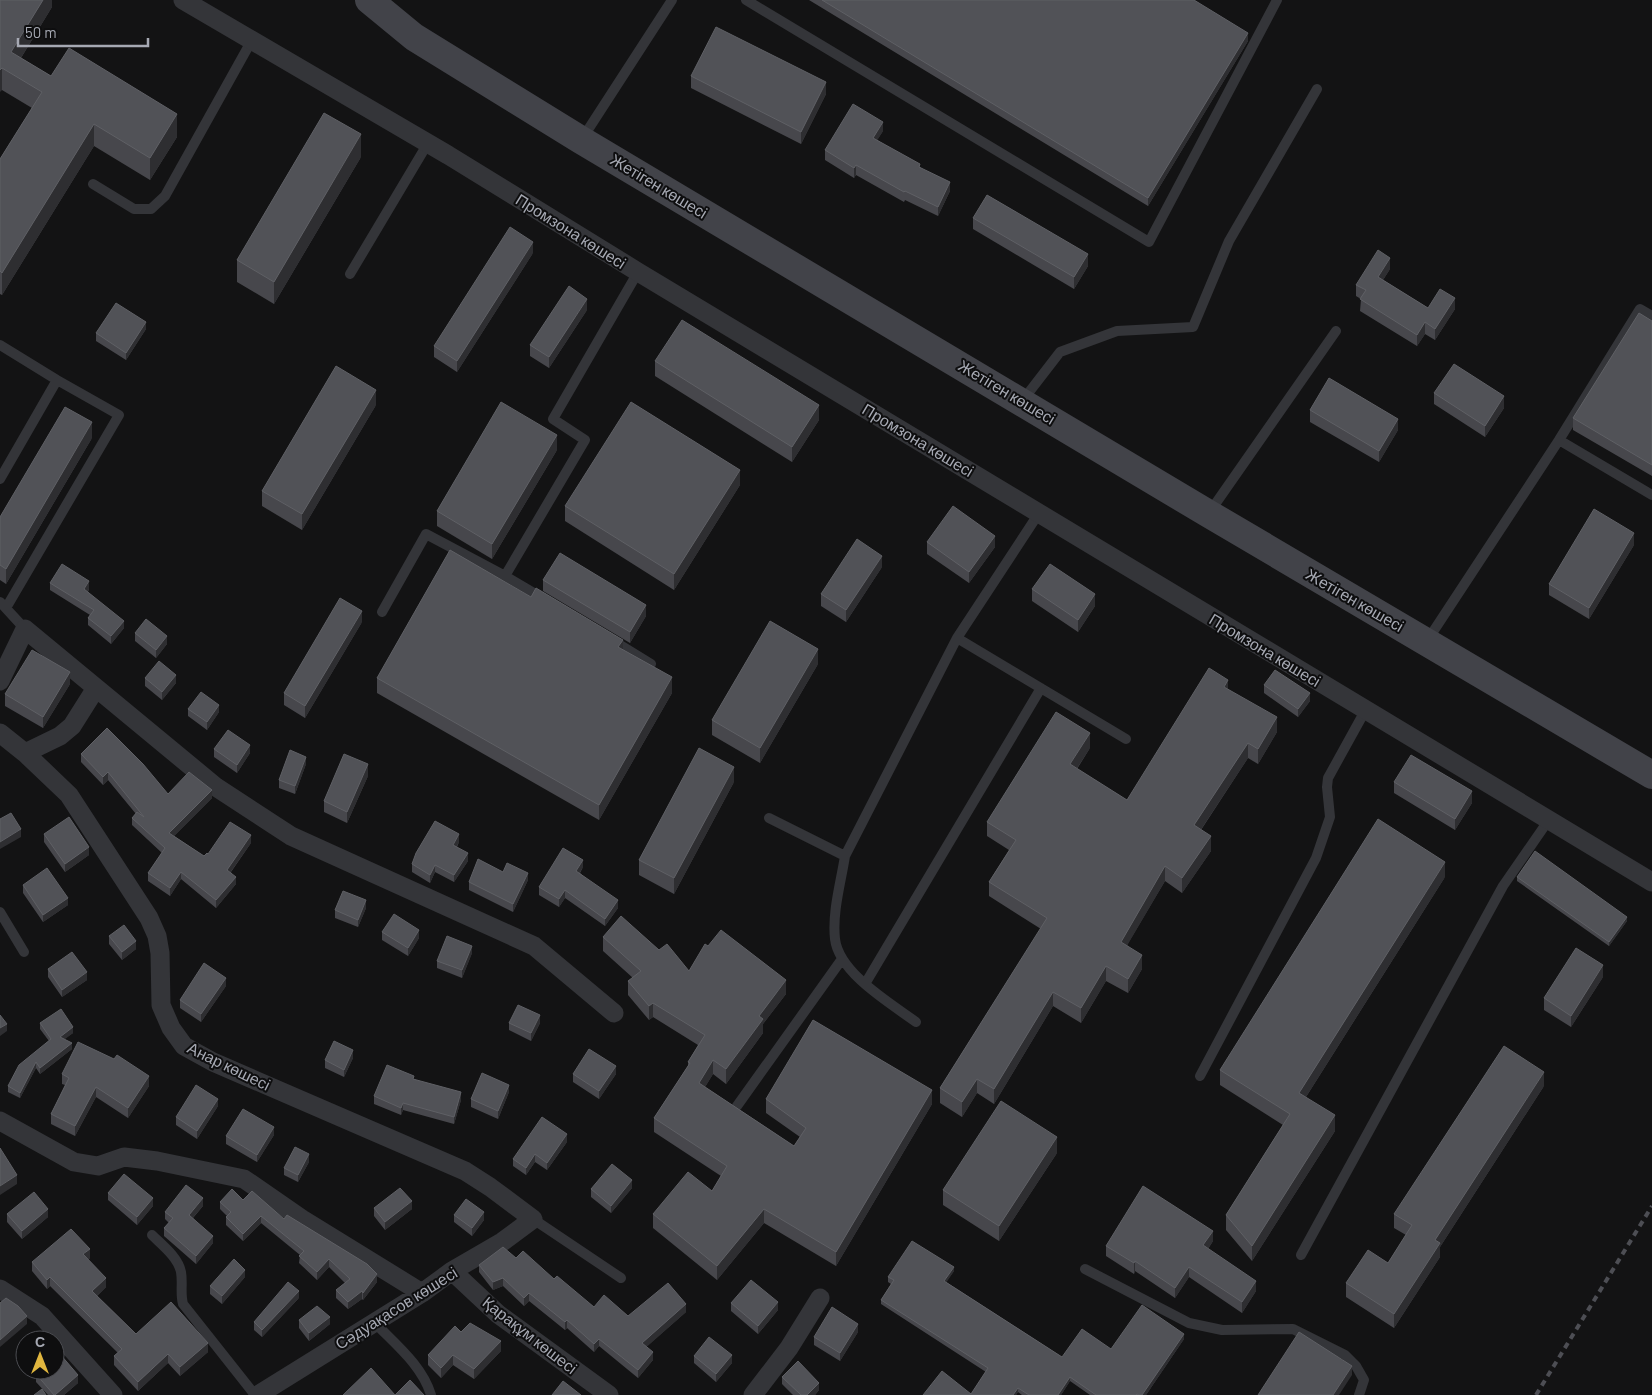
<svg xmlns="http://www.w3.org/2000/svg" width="1652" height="1395" font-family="Barlow,sans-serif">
<rect width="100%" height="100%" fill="#131314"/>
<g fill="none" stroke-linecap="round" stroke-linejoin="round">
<path stroke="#343539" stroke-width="10" d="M746,0L1149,242L1277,0
M582,139L672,0
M93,184L134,209H151L165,196L252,40
M350,274L428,143
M0,345L57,380L119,415L6,608
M1023,400L1060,352L1117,331L1193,327L1229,241L1317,89
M1559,440L1652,495
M0,479L57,380
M1209,513L1336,331
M544,599L505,576L585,440L553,419L638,272
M0,602L25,629
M382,612L426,534L505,576
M957,638L1126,739
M612,640L651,664
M1427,641L1559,440L1640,309L1652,316
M769,818L845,856L957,638L1039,513
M845,856C841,882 832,912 835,939C839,973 890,1003 916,1022
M0,912L24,952
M865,984L1041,688
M1200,1076L1316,858L1330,817L1327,787L1328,778L1365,711
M737,1106L842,959
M533,1219L621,1278
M152,1235C162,1245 178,1257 181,1272C183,1283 180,1293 183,1304L255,1395
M1301,1255L1503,886L1548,821
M1085,1269L1189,1323L1222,1330L1293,1329L1345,1355L1356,1366L1364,1380L1359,1395
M374,1322C395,1344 422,1365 431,1395"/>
<path stroke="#343539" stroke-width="19" d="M183,0L448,155L638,272L1652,882
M0,681L25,629L216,787L291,836L534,946L614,1013
M96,688L72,726L60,736L25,753L69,795L149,918L157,936L160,953L161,1005L171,1028L184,1046L213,1062L465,1171L490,1187L533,1219L502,1242L452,1271L422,1293L258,1395
M0,733L25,753
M0,1121L74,1162L98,1166L124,1157L157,1161L244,1179L302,1219L422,1293
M452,1271L498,1314L609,1395
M0,1289L42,1316L113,1395
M753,1395L789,1348L820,1298"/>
<path stroke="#424349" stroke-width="28" d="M369,0L414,37L581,140L1209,514L1652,775"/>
<path stroke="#4d4e54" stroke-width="4" stroke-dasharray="6 5" stroke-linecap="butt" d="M1536,1395L1652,1206"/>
</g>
<path fill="#47474c" d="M0,0H52V7L21,58L51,76L177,137L150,180L94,146L2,295L0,294V159L32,108L2,90Z
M809,0H1194L1248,41L1148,206Z
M691,76L826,94L801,144L691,88Z
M883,131L877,140L920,167L950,191L938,216L905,200L904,202L856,175L854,178L825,160V150Z
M361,157L274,304L237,282V260Z
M973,218L1088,266L1074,289L973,229Z
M533,253L457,372L434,357V346Z
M1390,269L1383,280L1428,308L1455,309L1435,340L1425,334L1417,346L1360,311L1361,299L1356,296V285Z
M587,310L549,368L530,356V345Z
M1652,321V476L1573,430V418Z
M146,329L126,360L96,341V333Z
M655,361L819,420L792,462L655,376Z
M1434,393L1504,408L1485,437L1434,404Z
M376,405L302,530L262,506V491Z
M1310,410L1398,430L1379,462L1310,422Z
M92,438L6,584L0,580V517Z
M557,450L492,559L437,526V511Z
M740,485L674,590L565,521V506Z
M927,542L995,547L969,583L927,554Z
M1634,545L1589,619L1549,595V584Z
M882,567L846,622L821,606V594Z
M543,580L646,616L630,643L543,591Z
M50,583L89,589L88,592L124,628L111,644L88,625V618L90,615L50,590Z
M1032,589L1095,606L1078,632L1032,601Z
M362,622L305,718L284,705V693Z
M135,633L167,644L156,658L135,641Z
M818,664L760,763L712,735V720Z
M145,678L176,683L162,700L145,686Z
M377,678L672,693L599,820L377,693Z
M70,684L43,728L5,706V694Z
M1264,685L1310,701L1298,717L1264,693Z
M1228,689L1277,732L1258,764L1248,758L1201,830L1211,851L1182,893L1165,881L1127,945L1142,969L1128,993L1106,981L1081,1023L1053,1006L994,1104L977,1093L962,1117L940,1103V1088L1041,929L989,896V882L1009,850L987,836V822L1090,748L1077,769L1127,800Z
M188,709L219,712L207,730L188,716Z
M214,749L250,753L237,773L214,757Z
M81,754L168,794L212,798L174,836L204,856L208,854L251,843L231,872L236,884L216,908L181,879L170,896L148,881V873L162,853L132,825V818L136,814L108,780L103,785L81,762Z
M306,764L295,794L279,788V780Z
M368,776L347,823L324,812V801Z
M734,782L674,894L639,875V860Z
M1394,782L1472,803L1455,830L1394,793Z
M44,834L89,855L65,872L44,842Z
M459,842L457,847L468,861L454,882L435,872L430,883L412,872V864Z
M583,867L580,873L618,908L605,926L565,898L559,907L539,895V887Z
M503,872L528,880L513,912L469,890V882Z
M1445,877L1306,1097L1335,1131L1252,1261L1226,1230V1215L1283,1125L1220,1085V1070Z
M1517,877L1627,921L1609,946L1517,881Z
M23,885L68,905L43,922L23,893Z
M366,908L358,927L335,918V910Z
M382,932L419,938L408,956L382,940Z
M109,936L136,949L122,960L109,944Z
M603,937L659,950L689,971L786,994L763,1024V1033L726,1084L713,1074L705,1087L794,1146L800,1137L766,1113V1099L932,1104L836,1266L764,1223L717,1280L653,1228V1214L712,1191L721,1176L654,1132V1118L688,1066V1062L698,1045L653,1017L649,1020L628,995V981L633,978L603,951Z
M472,953L462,978L437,968V961Z
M48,969L87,980L62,997L48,977Z
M1603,977L1571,1027L1544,1010V998Z
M226,986L201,1022L180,1008V1000Z
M40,1023L73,1033L64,1039L72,1049L40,1074L36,1068L20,1098L8,1092V1086L49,1041L40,1029Z
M509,1023H540L531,1041L509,1030Z
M353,1058L344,1077L325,1068V1060Z
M62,1074L149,1086L128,1118L96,1097L75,1136L51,1124V1114L65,1085L62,1084Z
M573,1074H616L599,1099L573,1082Z
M414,1079L461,1100L454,1124L403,1110L401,1115L374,1104V1096Z
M1544,1086L1440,1247V1257L1394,1328L1346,1297V1283L1388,1263L1406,1235L1394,1228V1214Z
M509,1092L498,1119L471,1107V1099Z
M218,1106L197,1139L176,1125V1117Z
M274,1135L257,1162L226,1144V1136Z
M567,1142L547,1170L535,1162L526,1175L513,1166V1159Z
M1057,1153L999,1241L943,1205V1190Z
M309,1162L298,1182L284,1175V1168Z
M632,1188L611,1213L591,1197V1189Z
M108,1193L153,1206L137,1225L108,1200Z
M243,1200L284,1219L377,1282L363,1300L362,1299L348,1309L336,1298V1290L345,1283L329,1267L317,1280L299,1263L300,1255L261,1223L243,1241L226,1225V1217L227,1216L220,1209V1202Z
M203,1206L193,1218L213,1243L196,1264L164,1236V1228L169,1223L165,1219V1212Z
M374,1208L412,1209L385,1230L374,1216Z
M7,1214L48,1217L22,1239L7,1222Z
M454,1215L484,1220L472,1236L454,1222Z
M1213,1241L1208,1249L1256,1291L1242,1313L1189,1277L1175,1298L1135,1271L1134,1274L1106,1256V1246Z
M90,1258L88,1260L106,1287L97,1296L136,1334L208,1352L180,1376L168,1363L138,1391L114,1365V1356L118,1353L50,1286L47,1289L32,1271V1262Z
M516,1258L554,1279L594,1307L628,1316L686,1312L646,1347L653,1360L638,1378L599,1346L594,1352L567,1328L565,1330L529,1301L524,1306L503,1286L493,1290L479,1272V1265Z
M954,1271L946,1282L1062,1357L1184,1339L1146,1395H1090L1070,1381L1061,1395H1022L1018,1392L1016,1395H923L971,1394L986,1372L881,1304V1300L891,1284L888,1282V1277Z
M245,1277L222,1304L210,1294V1286Z
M299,1298L262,1337L254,1330V1322Z
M731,1303L778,1310L758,1334L731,1311Z
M299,1320L330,1324L309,1341L299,1328Z
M461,1332L501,1351L474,1379L453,1365L441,1378L428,1365V1355Z
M858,1332L840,1361L814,1345V1337Z
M694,1356L732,1363L716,1382L694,1363Z
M36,1374L78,1383L64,1395H48L36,1382Z
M782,1377L819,1390L815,1395H793L782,1384Z"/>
<path fill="#2e2e31" d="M43,0H52V7L11,74V52Z
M1248,33V41L1148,206V198Z
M2,68V90L0,92V70Z
M826,82V94L801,144V132Z
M177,114V137L150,180V158Z
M883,122V131L873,147V138Z
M94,124V146L2,295V273Z
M361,134V157L274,304V282Z
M856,165V175L854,178V168Z
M950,182V191L938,216V207Z
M533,242V253L457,372V361Z
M1088,254V266L1074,289V277Z
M1390,258V269L1378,288V277Z
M1455,298V309L1435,340V329Z
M587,299V310L549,368V357Z
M146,322V329L126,360V353Z
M1425,322V334L1417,346V335Z
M376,390V405L302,530V514Z
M1504,396V408L1485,437V426Z
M819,405V420L792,462V447Z
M1398,419V430L1379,462V451Z
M92,422V438L6,584V569Z
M557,435V450L492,559V544Z
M740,470V485L674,590V574Z
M1634,533V545L1589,619V608Z
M995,536V547L969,583V572Z
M882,556V567L846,622V610Z
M89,581V589L84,597V589Z
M1095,594V606L1078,632V620Z
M646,605V616L630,643V632Z
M362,611V622L305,718V706Z
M124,621V628L111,644V636Z
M167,636V644L156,658V650Z
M623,640V655L618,647Z
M818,649V664L760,763V748Z
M70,672V684L43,728V717Z
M176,675V683L162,700V692Z
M672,677V693L599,820V805Z
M1228,680V694L1224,687Z
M1310,693V701L1298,717V709Z
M219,705V712L207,730V722Z
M1277,717V732L1258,764V749Z
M1090,733V748L1070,779V764Z
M1248,743V758L1194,840V825Z
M250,745V753L237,773V765Z
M306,757V764L295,794V786Z
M368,764V776L347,823V812Z
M734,767V782L674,894V878Z
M108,772V780L103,785V777Z
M212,790V798L169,841V833Z
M1472,791V803L1455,830V819Z
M21,829V837L0,849V842Z
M459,834V842L453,853V845Z
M251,835V843L227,877V870Z
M1211,836V851L1182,893V878Z
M89,847V855L65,872V864Z
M468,853V861L454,882V875Z
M583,860V867L576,878V871Z
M1445,862V877L1299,1108V1093Z
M435,865V872L430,883V875Z
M1165,866V881L1121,956V942Z
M181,872V879L170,896V888Z
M528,873V880L513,912V904Z
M236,877V884L216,908V900Z
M565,890V898L559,907V899Z
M68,898V905L43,922V915Z
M366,900V908L358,927V920Z
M618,900V908L605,926V919Z
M1627,917V921L1609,946V942Z
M419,930V938L408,956V948Z
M136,941V949L122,960V952Z
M472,946V953L462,978V970Z
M1142,955V969L1128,993V979Z
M1603,965V977L1571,1027V1016Z
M1106,966V981L1081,1023V1008Z
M87,972V980L62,997V990Z
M226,978V986L201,1022V1014Z
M786,980V994L763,1024V1033L726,1084V1069L759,1016Z
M1053,992V1006L994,1104V1089Z
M653,1003V1017L649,1020V1006Z
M540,1015V1023L531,1041V1033Z
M7,1024V1031L0,1036V1028Z
M73,1027V1033L60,1043V1037Z
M72,1043V1049L40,1074V1068Z
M353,1050V1058L344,1077V1070Z
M713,1060V1074L699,1097V1083Z
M36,1062V1068L20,1098V1093Z
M616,1066V1074L599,1099V1091Z
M1544,1072V1086L1440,1247V1257L1394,1328V1314L1435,1240Z
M149,1076V1086L128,1118V1108Z
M977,1079V1093L962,1117V1102Z
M509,1085V1092L498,1119V1111Z
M96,1087V1097L75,1136V1126Z
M932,1090V1104L836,1266V1252Z
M461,1092V1100L454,1124V1117Z
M218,1099V1106L197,1139V1131Z
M403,1103V1110L401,1115V1108Z
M1335,1115V1131L1252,1261V1246Z
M274,1127V1135L257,1162V1155Z
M567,1134V1142L547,1170V1163Z
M1057,1137V1153L999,1241V1226Z
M309,1154V1162L298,1182V1175Z
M535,1154V1162L526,1175V1168Z
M17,1175V1184L0,1195V1186Z
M632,1180V1188L611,1213V1206Z
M153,1198V1206L137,1225V1217Z
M203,1198V1206L189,1222V1215Z
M412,1201V1209L385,1230V1222Z
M48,1209V1217L22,1239V1231Z
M764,1209V1223L717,1280V1266Z
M484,1212V1220L472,1236V1228Z
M261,1216V1223L243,1241V1234Z
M1213,1231V1241L1203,1256V1245Z
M213,1236V1243L196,1264V1256Z
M90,1249V1258L83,1263V1254Z
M329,1259V1267L317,1280V1272Z
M1135,1261V1271L1134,1274V1263Z
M954,1267V1271L944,1286V1281Z
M1189,1267V1277L1175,1298V1288Z
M245,1270V1277L222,1304V1296Z
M377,1274V1282L363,1300V1293Z
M50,1277V1286L47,1289V1280Z
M106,1278V1287L92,1300V1291Z
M503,1278V1286L493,1290V1282Z
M1256,1281V1291L1242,1313V1302Z
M299,1291V1298L262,1337V1330Z
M362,1291V1299L348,1309V1302Z
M529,1293V1301L524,1306V1298Z
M778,1302V1310L758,1334V1326Z
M686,1304V1312L642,1351V1343Z
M27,1316V1324L0,1347V1340Z
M330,1317V1324L309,1341V1333Z
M567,1320V1328L565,1330V1322Z
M858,1324V1332L840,1361V1353Z
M1184,1334V1339L1146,1395H1142Z
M599,1339V1346L594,1352V1344Z
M501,1341V1351L474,1379V1369Z
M208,1343V1352L180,1376V1367Z
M653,1352V1360L638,1378V1370Z
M168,1354V1363L138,1391V1382Z
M453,1355V1365L441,1378V1368Z
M732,1355V1363L716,1382V1374Z
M1352,1366V1375L1339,1395H1333Z
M78,1375V1383L64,1395H55Z
M1070,1377V1381L1061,1395H1058Z
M819,1383V1390L815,1395H807Z
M1018,1388V1392L1016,1395H1013Z"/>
<path fill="#515257" stroke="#5f6065" d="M0,0H43L11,52L51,76L69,48L177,114L150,158L94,124L2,273L0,271V159L42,92L2,68L0,70Z
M822,0H1194L1248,33L1148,198Z
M716,27L826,82L801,132L691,76Z
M853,104L883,122L873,138L920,164L919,167L950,182L938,207L905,191L904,192L856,165L854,168L825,150Z
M324,113L361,134L274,282L237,260Z
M987,195L1088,254L1074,277L973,218Z
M510,227L533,242L457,361L434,346Z
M1378,250L1390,258L1378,277L1428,308L1440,289L1455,298L1435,329L1425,322L1417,335L1360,299L1366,290L1356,285Z
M569,286L587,299L549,357L530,345Z
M116,303L146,322L126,353L96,333Z
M1639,313L1652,321V465L1573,418Z
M682,320L819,405L792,447L655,361Z
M1454,364L1504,396L1485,426L1434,393Z
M336,366L376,390L302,514L262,491Z
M1329,378L1398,419L1379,451L1310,410Z
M501,402L557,435L492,544L437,511Z
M631,402L740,470L674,574L565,506Z
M65,407L92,422L6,569L0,565V517Z
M953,506L995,536L969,572L927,542Z
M1594,509L1634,533L1589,608L1549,584Z
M857,539L882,556L846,610L821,594Z
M450,550L531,597L536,588L623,640L618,647L672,677L599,805L377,678Z
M560,553L646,605L630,632L543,580Z
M62,564L89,581L84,589L124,621L111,636L88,618L94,610L50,583Z
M1050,564L1095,594L1078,620L1032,589Z
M340,598L362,611L305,706L284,693Z
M146,619L167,636L156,650L135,633Z
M770,621L818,649L760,748L712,720Z
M32,650L70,672L43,717L5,694Z
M159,661L176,675L162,692L145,678Z
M1209,668L1228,680L1224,687L1277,717L1258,749L1248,743L1194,825L1211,836L1182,878L1165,866L1121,942L1142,955L1128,979L1106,966L1081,1008L1053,992L994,1089L977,1079L962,1102L940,1088L1047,918L989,882L1016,840L987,822L1056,712L1090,733L1070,764L1127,800Z
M1275,670L1310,693L1298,709L1264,685Z
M201,692L219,705L207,722L188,709Z
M107,728L143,764L168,794L189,772L212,790L169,833L204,856L207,853L208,854L230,822L251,835L227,870L236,877L216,900L181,872L170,888L148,873L165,848L132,818L137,812L144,817L108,772L103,777L81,754Z
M228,730L250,745L237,765L214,749Z
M699,748L734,767L674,878L639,860Z
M290,750L306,757L295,786L279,780Z
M344,754L368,764L347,812L324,801Z
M1411,755L1472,791L1455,819L1394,782Z
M11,813L21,829L0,842V819Z
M69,817L89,847L65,864L44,834Z
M1378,819L1445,862L1299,1093L1335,1115L1252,1246L1226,1215L1290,1114L1220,1070Z
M435,821L459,834L453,845L468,853L454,875L435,865L430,875L412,864L416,853Z
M563,848L583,860L576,871L618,900L605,919L565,890L559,899L539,887Z
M1535,851L1627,917L1609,942L1517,877Z
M478,859L503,872L507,863L528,873L513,904L469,882Z
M47,868L68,898L43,915L23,885Z
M343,891L366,900L358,920L335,910Z
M394,914L419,930L408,948L382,932Z
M621,916L659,950L667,944L689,971L705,944L708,946L721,930L786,980L759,1016L763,1019L726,1069L713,1060L699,1083L794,1146L806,1128L766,1099L813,1020L932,1090L836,1252L764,1209L717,1266L653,1214L688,1172L712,1191L727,1166L654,1118L690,1063L688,1062L705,1035L653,1003L649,1006L628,981L641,971L603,937Z
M124,925L136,941L122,952L109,936Z
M447,936L472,946L462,970L437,961Z
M1576,948L1603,965L1571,1016L1544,998Z
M72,952L87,972L62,990L48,969Z
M204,963L226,978L201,1014L180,1000Z
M518,1005L540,1015L531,1033L509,1023Z
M61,1009L73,1027L60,1037L72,1043L40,1068L36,1062L20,1093L8,1086L19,1065L51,1039L40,1023Z
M0,1015L7,1024L0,1028Z
M334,1041L353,1050L344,1070L325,1060Z
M78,1042L114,1059L117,1055L149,1076L128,1108L96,1087L75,1126L51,1114L69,1078L62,1074Z
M1504,1046L1544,1072L1435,1240L1440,1243L1394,1314L1346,1283L1368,1250L1388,1263L1412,1225L1394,1214Z
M589,1049L616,1066L599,1091L573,1074Z
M387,1065L414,1076L413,1079L461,1092L454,1117L403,1103L401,1108L374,1096Z
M482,1073L509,1085L498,1111L471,1099Z
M196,1085L218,1099L197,1131L176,1117Z
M1001,1101L1057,1137L999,1226L943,1190Z
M243,1109L274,1127L257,1155L226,1136Z
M542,1117L567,1134L547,1163L535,1154L526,1168L513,1159Z
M295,1147L309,1154L298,1175L284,1168Z
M0,1148L17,1175L0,1186Z
M612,1164L632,1180L611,1206L591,1189Z
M124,1174L153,1198L137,1217L108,1193Z
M186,1185L203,1198L189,1215L213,1236L196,1256L164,1228L173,1218L165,1212Z
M1143,1186L1213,1231L1203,1245L1256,1281L1242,1302L1189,1267L1175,1288L1135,1261L1134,1263L1106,1246Z
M400,1188L412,1201L385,1222L374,1208Z
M232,1189L243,1200L252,1191L284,1219L287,1215L367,1264L377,1274L363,1293L362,1291L348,1302L336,1290L350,1279L329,1259L317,1272L299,1256L304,1251L261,1216L243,1234L226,1217L231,1212L220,1202Z
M34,1192L48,1209L22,1231L7,1214Z
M466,1199L484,1212L472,1228L454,1215Z
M71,1229L90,1249L83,1254L106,1278L92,1291L136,1334L171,1302L208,1343L180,1367L168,1354L138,1382L114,1356L122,1349L50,1277L47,1280L32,1262Z
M912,1241L954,1267L944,1281L1062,1357L1082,1329L1111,1349L1142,1305L1184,1334L1142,1395H1139L1137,1394L1136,1395H1096L1070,1377L1058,1395H1029L1018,1388L1013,1395H923L942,1371L971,1394L988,1368L881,1300L894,1280L888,1277Z
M503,1247L516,1258L523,1251L554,1279L557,1276L594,1307L604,1295L628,1316L668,1283L686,1304L642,1343L653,1352L638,1370L599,1339L594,1344L567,1320L565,1322L529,1293L524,1298L503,1278L493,1282L479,1265Z
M234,1259L245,1270L222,1296L210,1286Z
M751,1280L778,1302L758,1326L731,1303Z
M288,1282L299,1291L262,1330L254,1322Z
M6,1298L18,1306L27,1316L0,1340V1303Z
M317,1306L330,1317L309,1333L299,1320Z
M832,1307L858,1324L840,1353L814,1337Z
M470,1323L501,1341L474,1369L453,1355L441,1368L428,1355L455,1326L461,1332Z
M1299,1332L1352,1366L1333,1395H1258Z
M709,1337L732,1355L716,1374L694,1356Z
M60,1354L78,1375L55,1395H54L36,1374L41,1370H55V1358Z
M798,1361L819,1383L807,1395H801L782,1377Z
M371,1368L395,1395L410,1380L424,1395H343Z
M563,1381L581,1395H552Z
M42,1389L46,1395H34Z"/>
<g text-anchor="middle" stroke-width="4" stroke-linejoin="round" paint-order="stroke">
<g font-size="16" fill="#a6a9b3" stroke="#0e0e0f">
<text transform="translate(659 186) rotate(31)" y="6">Жетіген көшесі</text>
<text transform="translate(571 231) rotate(32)" y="6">Промзона көшесі</text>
<text transform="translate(1007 392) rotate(31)" y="6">Жетіген көшесі</text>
<text transform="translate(918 440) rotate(31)" y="6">Промзона көшесі</text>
<text transform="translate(1355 600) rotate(30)" y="6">Жетіген көшесі</text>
<text transform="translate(1265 650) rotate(31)" y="6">Промзона көшесі</text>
<text transform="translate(229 1066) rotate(26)" y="6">Анар көшесі</text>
<text transform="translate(396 1308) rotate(-32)" y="6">Сәдуақасов көшесі</text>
<text transform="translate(530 1335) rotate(38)" y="6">Қарақұм көшесі</text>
</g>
</g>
<g transform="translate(40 1355)"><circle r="24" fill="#0e0e0f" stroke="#4b4c51"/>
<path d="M0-4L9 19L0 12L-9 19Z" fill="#e0b63f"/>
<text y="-8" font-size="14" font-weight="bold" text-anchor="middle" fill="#a6a9b3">С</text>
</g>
<path d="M18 38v8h130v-8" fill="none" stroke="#a6a9b3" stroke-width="2.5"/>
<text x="25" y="38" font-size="15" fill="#a6a9b3" stroke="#0e0e0f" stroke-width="4" paint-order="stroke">50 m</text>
</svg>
